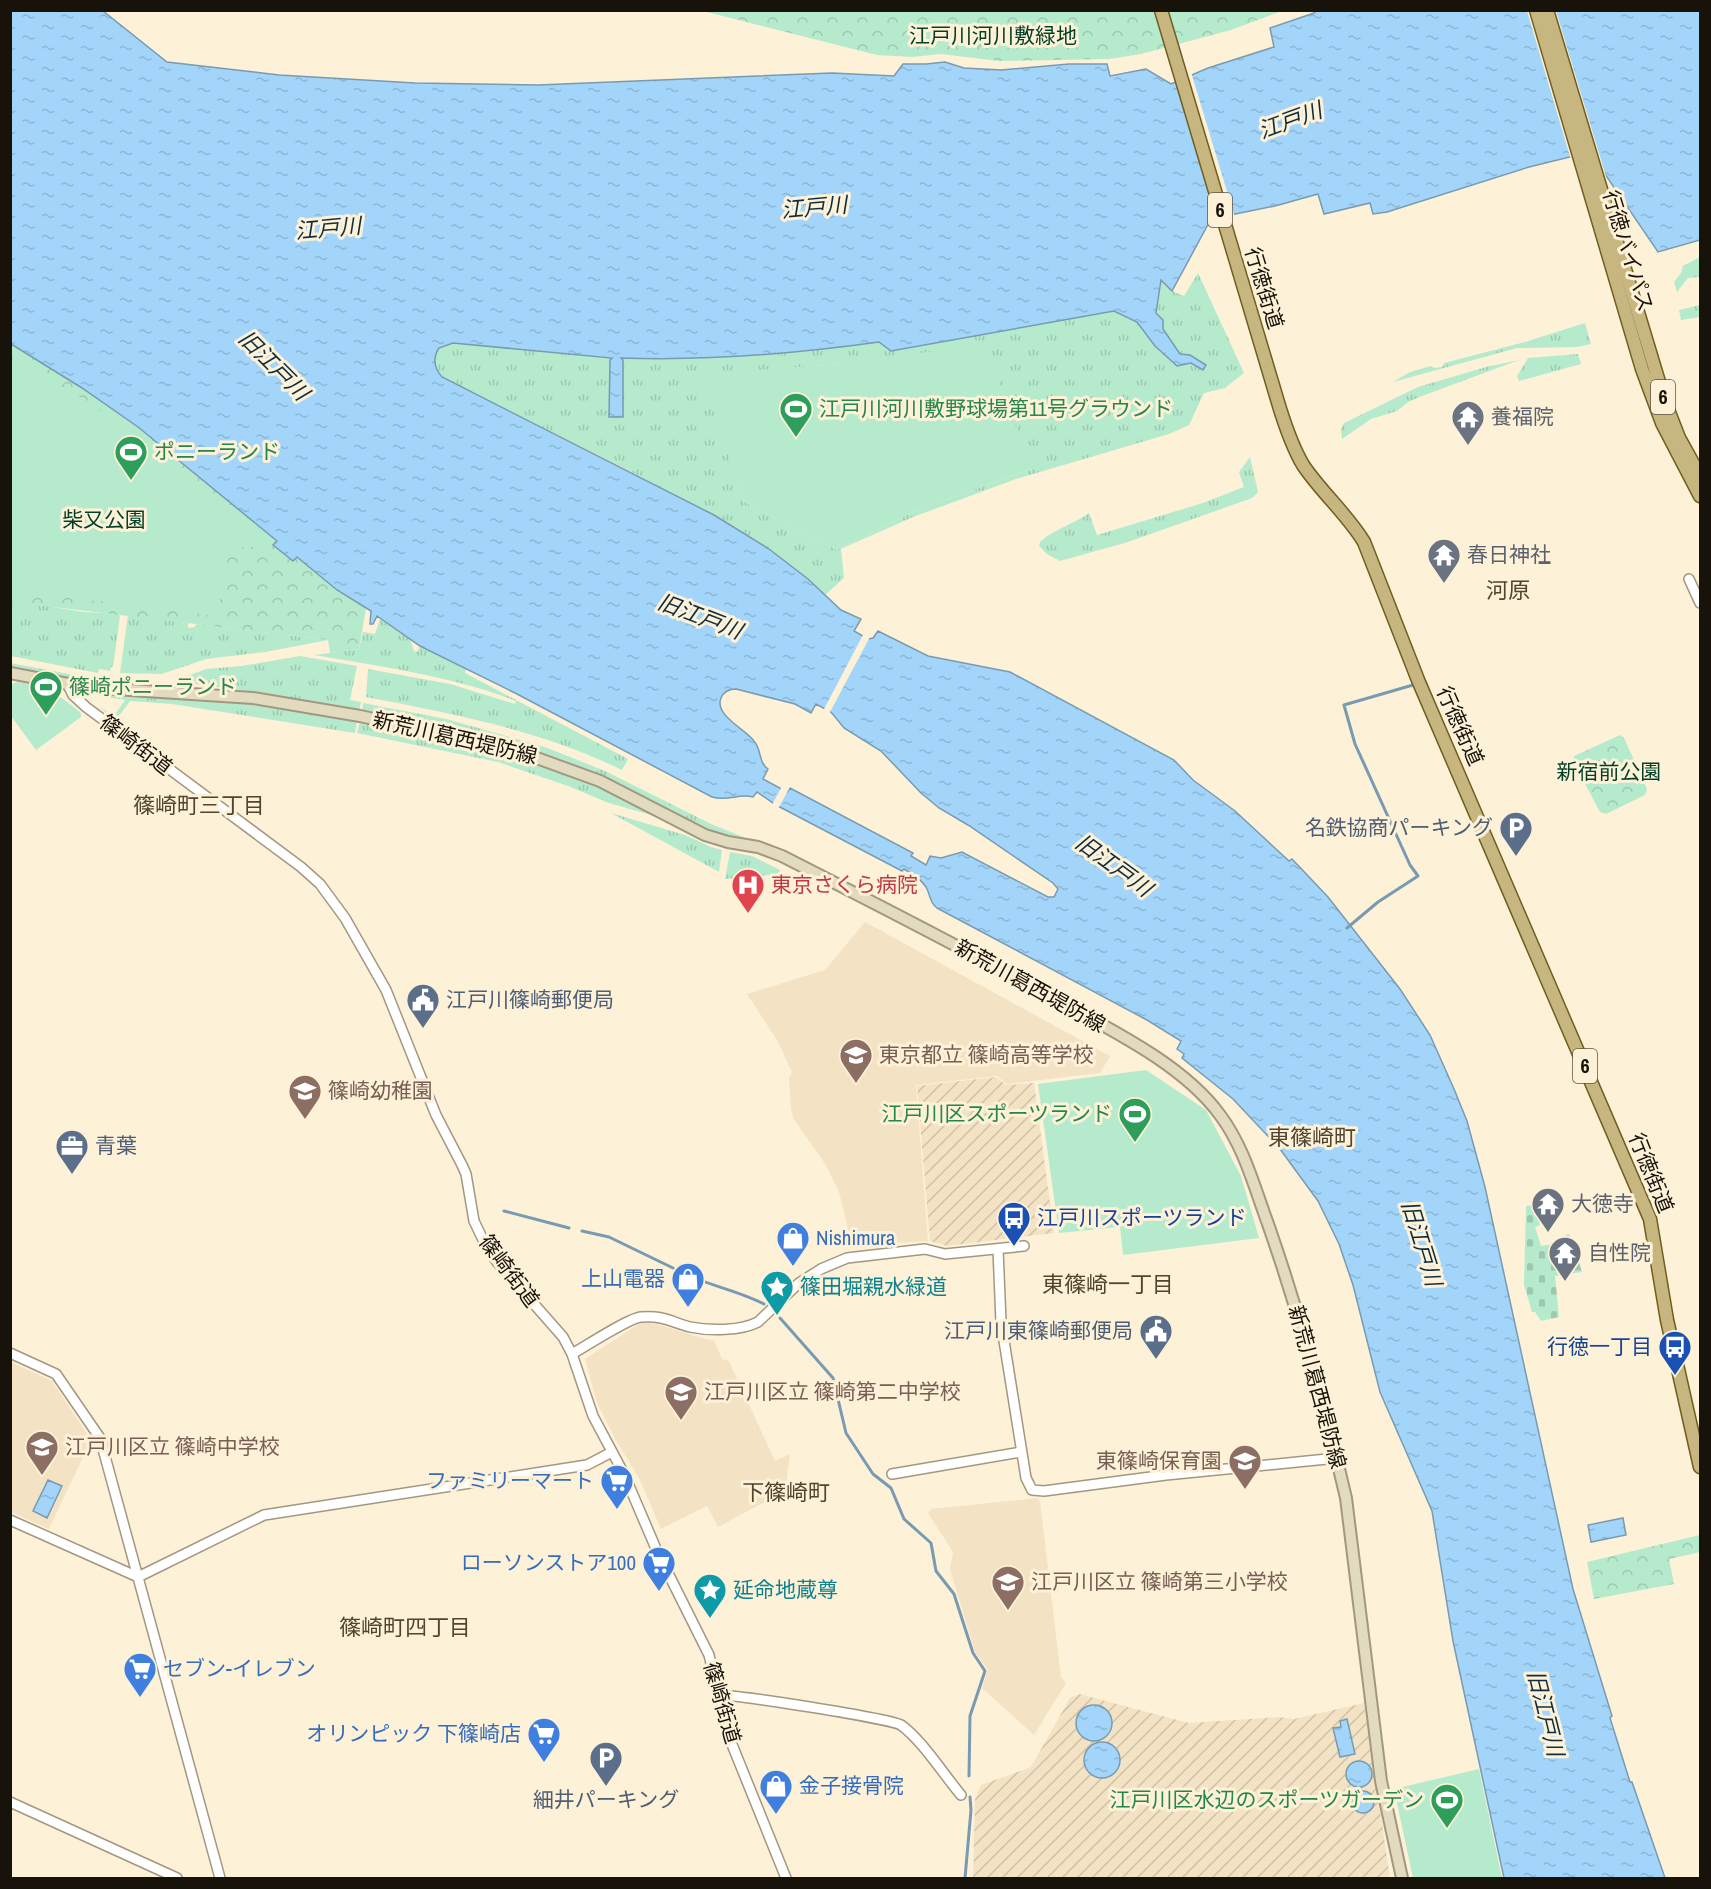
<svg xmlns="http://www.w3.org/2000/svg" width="1711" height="1889" font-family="'Archivo Narrow','Noto Sans JP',sans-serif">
<defs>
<pattern id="industrial-furrows" width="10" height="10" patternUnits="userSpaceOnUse" patternTransform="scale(1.5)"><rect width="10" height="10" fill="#f3e3c4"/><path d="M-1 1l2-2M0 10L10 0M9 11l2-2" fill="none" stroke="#d0c2a7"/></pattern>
<pattern id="grass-tufts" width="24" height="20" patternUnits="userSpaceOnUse" patternTransform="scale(1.5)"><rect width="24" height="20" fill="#b6eacd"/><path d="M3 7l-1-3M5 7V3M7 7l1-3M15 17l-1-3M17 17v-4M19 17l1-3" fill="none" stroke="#9cc8af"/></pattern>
<pattern id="forest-crowns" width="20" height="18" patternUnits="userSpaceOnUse" patternTransform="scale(1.5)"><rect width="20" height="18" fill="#b6eacd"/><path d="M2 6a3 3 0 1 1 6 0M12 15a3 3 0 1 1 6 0" fill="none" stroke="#9cc8af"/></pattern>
<pattern id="cemetery-stones" width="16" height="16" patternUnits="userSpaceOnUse" patternTransform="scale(1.5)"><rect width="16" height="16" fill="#b6eacd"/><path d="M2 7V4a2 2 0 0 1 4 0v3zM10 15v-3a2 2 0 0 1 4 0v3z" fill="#9cc8af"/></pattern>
<pattern id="water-ripples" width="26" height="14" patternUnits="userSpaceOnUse" patternTransform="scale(1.5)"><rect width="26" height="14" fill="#a2d5f9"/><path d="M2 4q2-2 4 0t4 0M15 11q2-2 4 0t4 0" fill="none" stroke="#8bb6d4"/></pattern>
</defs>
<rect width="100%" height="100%" fill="#fdf1d8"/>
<path fill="url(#industrial-furrows)" d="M996,1077L1006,1085L1034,1083L1054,1233L947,1246L930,1241L917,1086Z
M1079,1694L1189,1723L1278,1717L1294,1719L1364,1703L1390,1878H973L975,1799L981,1785L1031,1767L1070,1698Z"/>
<path fill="#f3e3c4" d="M865,922L1110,1056L1100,1073L1007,1084L997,1076L916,1085L928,1241L852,1246L839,1192L826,1165L793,1118L791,1109L789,1078L792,1072L777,1040L747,994L825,970Z
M642,1322L657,1324L705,1339L714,1340L722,1359L729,1361L775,1461L790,1454L785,1491L718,1527L707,1506L661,1529L639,1478L615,1439L597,1403L585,1359Z
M11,1362L52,1381L91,1440L49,1529L11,1512Z
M1037,1498L1040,1501L1061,1677L1066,1683L1034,1735L982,1688L988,1670L975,1652L950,1569L953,1552L928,1513L931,1509Z"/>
<path fill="url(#grass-tufts)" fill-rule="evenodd" d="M1700,257V277L1688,278L1677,292L1674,282L1681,273L1683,266Z
M1198,273L1244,373L1225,388L1204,393L1189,425L1169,434L1016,479L913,517L843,548L841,549L844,578L825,595C770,543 704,510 637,475C572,442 507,410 442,377C430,364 433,345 453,343L612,358L609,417H622L623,361L621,358C707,361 793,354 879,342L892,351L1114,311L1137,322L1155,346L1180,355L1163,329V320L1156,313L1161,279L1172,291L1184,296ZM842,364L1032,469L919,509L837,550L745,502L702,375Z
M1700,305V317L1681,320L1679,310Z
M1585,323L1591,344L1577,347L1517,348L1393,382L1410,372L1431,366L1434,368L1442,367L1444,363L1525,342Z
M1578,354L1581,364L1519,381L1517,376L1528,358Z
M1519,360L1422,396L1408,402L1397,411L1371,419L1342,439L1341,429L1344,423L1418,387L1486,367Z
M1250,457L1258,492L1252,498L1128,542L1060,561L1047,554L1039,546L1040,542C1052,530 1074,524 1089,513L1097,535L1203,503L1244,487L1239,472Z
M15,601L84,612L118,614L120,616L113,667H111L110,671L99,669L98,673L11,656V602Z
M128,615L188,623V628L194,627L197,624L328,640L265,652L206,659L162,674L120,673Z
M380,619L410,639L414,651L417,652L420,646L466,669L465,673L628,759L622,770C540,730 454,714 366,697L368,669L450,684L515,704L516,701C452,676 382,667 315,655L359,649L363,632L375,634Z
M300,656L357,666L350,700L361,702L359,711L273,695L174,681L206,669L242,666Z
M10,663L101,680C84,687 31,671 11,667Z
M103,693L257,703L357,721L355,733L172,704L130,701L116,720L98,706L114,716L125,700L104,696Z
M363,703L446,719L545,747L605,771L711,824L746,838C714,842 681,817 654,802C563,752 464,728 362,712Z
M360,721C411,731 463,739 513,754C565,770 615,794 665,819L609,803L568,786L498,762L357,733Z
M611,813L685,835L711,847L722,850L719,872Z
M730,852L752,856L780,870V874L725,879Z"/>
<path fill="url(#forest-crowns)" d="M703,11H1282L1231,30L1141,54L1109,59L999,61L941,54L912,57L877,55Z
M10,344L82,388L138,427L278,541L274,546L292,561L297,557L337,590L366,608L359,649L330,653L328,640L11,602Z
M1620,735L1624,738L1647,789L1645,795L1606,814L1600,812L1573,761L1574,756Z
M1700,1535V1552L1669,1559L1674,1584L1594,1599L1587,1562Z"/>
<path fill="url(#cemetery-stones)" d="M1535,1205L1540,1225L1535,1227L1541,1246L1559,1243L1562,1237L1569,1234L1572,1243L1557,1248L1561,1261L1573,1257L1579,1262L1582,1272L1555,1276L1559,1317L1541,1321L1535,1312H1532L1524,1285L1526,1206Z"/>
<path fill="#b6eacd" d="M985,344L1032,469L919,509L837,550L745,502L701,374L842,364Z
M10,359L81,398L117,421L278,541L273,545L229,549L217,616L66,597L11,588Z
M18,682C46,686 60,695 81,713V717L36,750L11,716V684Z
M1146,1070L1206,1110L1241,1176L1259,1238L1123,1255L1120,1227L1059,1233L1038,1084Z
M1479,1769L1502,1878H1413L1394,1789Z"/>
<path fill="url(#water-ripples)" stroke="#789bb1" stroke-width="1.5" fill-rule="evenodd" d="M10,11H103L167,62L279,75L415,83L538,85L832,73L894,76L903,64H926L945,62L964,68L1001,70L1069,64H1107L1110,76L1146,69L1171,84L1208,68L1274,47L1270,28L1314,13L1316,11H1700V240L1658,252L1590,152L1529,167L1387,212L1373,214L1370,203L1324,214L1318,194L1275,206L1211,219L1172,291L1161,280L1156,313L1163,320V329L1180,354L1190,355L1206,365L1203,370L1191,363L1177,366L1155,346L1137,322L1114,311L891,351L879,342C793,354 708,361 621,358L623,360V417H609L610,360L612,358L453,343L439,348C432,359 434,368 442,377L714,515L769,549L808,579L841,610L861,619L854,631L868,639L873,638L878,631L928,656L1010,672L1174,760L1193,780L1235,811L1289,861L1292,859L1328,897L1400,989L1430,1035L1454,1089L1467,1121L1485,1187L1573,1589L1612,1716L1610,1718L1630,1782H1632L1665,1878H1504L1453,1641L1432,1511L1380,1392L1353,1285L1339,1244L1318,1201L1280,1149L1233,1099L1182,1058L1184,1054L1177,1049L1181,1041L1147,1020L937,908C929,902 931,896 926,887C921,879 913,874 904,869L902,871L776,805L757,792L753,797C737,793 729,802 712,797L517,694L420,646L377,616L373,624H370L371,611L337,590L297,557L293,561L273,545L277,541L138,427L82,388L11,344ZM736,689L795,704L811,713L816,704L831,712L844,728L881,751L921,793L939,808L968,825L1053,883L1058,889L1054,897H1048L962,852L941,858L930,856L926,865L911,856L913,853L790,788L787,792L763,779L768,769C758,762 762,750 754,741C745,729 714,715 721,698C724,691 729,689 736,689Z
M48,1480L62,1486L47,1518L33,1511Z
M1623,1518L1626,1535L1591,1542L1588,1525Z
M1076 1723a18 18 0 1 1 36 0a18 18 0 1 1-36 0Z
M1347,1719L1355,1754L1340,1757L1333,1728L1341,1727L1340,1721Z
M1084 1760a18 18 0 1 1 36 0a18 18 0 1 1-36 0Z
M1346 1774a13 13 0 1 1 26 0a13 13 0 1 1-26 0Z
M1352 1802a11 11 0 1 1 22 0a11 11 0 1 1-22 0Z"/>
<path fill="#fdf1d8" d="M1527,11H1556L1608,183L1589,156L1571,160Z
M1191,72L1235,218L1218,221L1175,78Z
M864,633L871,635L829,714L823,711Z
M788,785H791L778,809L772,805L782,786L786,788Z"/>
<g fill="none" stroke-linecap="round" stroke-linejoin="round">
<path stroke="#789bb1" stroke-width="3" d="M1347,928L1378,902L1418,876L1410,865L1355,744L1344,705L1413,685
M504,1211L569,1228
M582,1231L609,1237L673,1268
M685,1274C711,1286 739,1291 764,1304
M780,1318L833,1378L846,1433L873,1474L891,1488L904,1519L931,1543L936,1571L954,1594L973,1653L985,1671L970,1716L969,1776
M965,1878L971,1810L970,1797"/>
<defs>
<path id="tertiary" d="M1689,579L1700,603
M68,685L73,695L86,707L301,867L320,884L345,918L386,990L436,1115L462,1165L466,1174L474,1221L487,1248L497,1262L563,1337L572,1354L593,1416L624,1474L657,1551L709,1655L731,1742L786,1878
M998,1249L1001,1322L1026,1478L1032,1490L1044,1491L1166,1475L1337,1458
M10,1353L56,1374L100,1438L220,1878
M572,1354C586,1346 629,1318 641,1317C663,1315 671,1322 690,1327C709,1331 741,1331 758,1322L799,1283L821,1269L847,1258L925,1249L945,1254L1024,1246
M892,1474L1021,1452
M10,1520L138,1577L264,1515L587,1465L612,1452
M719,1696C731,1693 891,1719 901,1725C922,1740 944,1775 961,1795
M10,1802L177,1878"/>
<path id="secondary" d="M10,673L84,687L253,698L360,716L512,749L600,781L705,835L728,842L758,847L782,856C874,903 965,949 1055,999C1109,1029 1183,1064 1220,1115C1244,1147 1254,1186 1268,1224C1299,1313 1325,1405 1346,1498L1381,1781L1402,1878"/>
<path id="primary" d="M1161,10L1280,409C1286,428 1293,448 1303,465C1321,492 1347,514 1364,542L1418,680L1650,1219L1667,1320L1700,1467
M1536,10L1642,369L1662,423L1700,496
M1547,10L1665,402L1679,438L1700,476"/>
</defs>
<use href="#tertiary" stroke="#a39780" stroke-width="12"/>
<use href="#secondary" stroke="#a39780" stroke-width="14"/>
<use href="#primary" stroke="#715e1f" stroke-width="15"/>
<use href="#tertiary" stroke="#fff" stroke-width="9"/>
<use href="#secondary" stroke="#e3dbbf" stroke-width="10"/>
<use href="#primary" stroke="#c7b680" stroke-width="12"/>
</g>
<defs>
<symbol id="stadium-pin" viewBox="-11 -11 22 30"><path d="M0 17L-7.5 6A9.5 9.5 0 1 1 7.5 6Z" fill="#2e9e5b" stroke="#fdf1d8"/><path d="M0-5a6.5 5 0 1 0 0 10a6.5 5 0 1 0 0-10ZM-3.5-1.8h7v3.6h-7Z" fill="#fff"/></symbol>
<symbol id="temple-pin" viewBox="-11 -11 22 30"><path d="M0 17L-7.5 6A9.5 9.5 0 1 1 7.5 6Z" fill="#6b7280" stroke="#fdf1d8"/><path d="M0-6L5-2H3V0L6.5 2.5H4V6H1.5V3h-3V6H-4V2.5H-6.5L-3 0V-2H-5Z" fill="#fff"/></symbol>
<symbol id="parking-pin" viewBox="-11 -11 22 30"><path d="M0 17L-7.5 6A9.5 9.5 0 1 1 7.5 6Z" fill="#5c6f8a" stroke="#fdf1d8"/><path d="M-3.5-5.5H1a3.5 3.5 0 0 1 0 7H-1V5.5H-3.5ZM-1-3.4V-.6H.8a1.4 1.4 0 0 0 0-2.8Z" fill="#fff"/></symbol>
<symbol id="hospital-pin" viewBox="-11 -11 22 30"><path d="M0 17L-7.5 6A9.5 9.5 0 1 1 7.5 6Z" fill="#e0444e" stroke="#fdf1d8"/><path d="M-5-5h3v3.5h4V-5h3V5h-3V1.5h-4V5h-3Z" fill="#fff"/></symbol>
<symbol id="civic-pin" viewBox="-11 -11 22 30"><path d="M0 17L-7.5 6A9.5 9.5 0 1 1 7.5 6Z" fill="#5c6f8a" stroke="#fdf1d8"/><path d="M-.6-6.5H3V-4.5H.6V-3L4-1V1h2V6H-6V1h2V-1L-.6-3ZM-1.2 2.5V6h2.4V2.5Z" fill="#fff"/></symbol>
<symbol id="school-pin" viewBox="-11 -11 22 30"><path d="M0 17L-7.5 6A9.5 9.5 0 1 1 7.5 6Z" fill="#8d6e63" stroke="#fdf1d8"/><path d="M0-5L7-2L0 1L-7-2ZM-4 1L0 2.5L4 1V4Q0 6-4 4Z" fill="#fff"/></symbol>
<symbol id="office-pin" viewBox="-11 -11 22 30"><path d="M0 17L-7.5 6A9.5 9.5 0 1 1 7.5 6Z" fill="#5c6f8a" stroke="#fdf1d8"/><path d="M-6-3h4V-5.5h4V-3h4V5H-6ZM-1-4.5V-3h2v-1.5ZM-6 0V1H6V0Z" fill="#fff"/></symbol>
<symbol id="bus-pin" viewBox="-11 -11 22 30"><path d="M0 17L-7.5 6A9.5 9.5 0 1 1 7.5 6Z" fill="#1a4fb4" stroke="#fdf1d8"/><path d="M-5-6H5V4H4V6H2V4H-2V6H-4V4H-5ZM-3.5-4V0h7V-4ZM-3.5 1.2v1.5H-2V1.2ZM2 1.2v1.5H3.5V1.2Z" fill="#fff"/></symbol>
<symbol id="shop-pin" viewBox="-11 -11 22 30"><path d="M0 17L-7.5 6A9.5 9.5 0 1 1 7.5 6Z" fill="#3f7fe0" stroke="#fdf1d8"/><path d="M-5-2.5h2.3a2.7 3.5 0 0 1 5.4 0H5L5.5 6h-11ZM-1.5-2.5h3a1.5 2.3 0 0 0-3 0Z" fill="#fff"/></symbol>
<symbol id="sight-pin" viewBox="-11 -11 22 30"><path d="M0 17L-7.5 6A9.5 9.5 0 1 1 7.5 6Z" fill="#0f9aa8" stroke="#fdf1d8"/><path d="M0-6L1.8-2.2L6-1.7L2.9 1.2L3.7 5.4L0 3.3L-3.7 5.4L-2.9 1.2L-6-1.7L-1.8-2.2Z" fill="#fff"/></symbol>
<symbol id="supermarket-pin" viewBox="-11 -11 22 30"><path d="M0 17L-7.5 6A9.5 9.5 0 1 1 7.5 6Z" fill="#3f7fe0" stroke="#fdf1d8"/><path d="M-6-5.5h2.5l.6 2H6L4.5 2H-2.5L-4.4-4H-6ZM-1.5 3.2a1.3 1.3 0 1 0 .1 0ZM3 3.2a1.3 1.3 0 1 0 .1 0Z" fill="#fff"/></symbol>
</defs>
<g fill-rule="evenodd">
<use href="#stadium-pin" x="777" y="390" width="38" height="52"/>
<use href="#temple-pin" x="1449" y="398" width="38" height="52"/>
<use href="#stadium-pin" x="112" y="433" width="38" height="52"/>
<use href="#temple-pin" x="1425" y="536" width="38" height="52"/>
<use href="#stadium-pin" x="27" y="668" width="38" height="52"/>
<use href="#parking-pin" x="1497" y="809" width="38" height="52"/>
<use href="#hospital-pin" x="729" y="866" width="38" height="52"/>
<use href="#civic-pin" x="404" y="981" width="38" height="52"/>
<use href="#school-pin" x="837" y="1036" width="38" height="52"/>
<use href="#school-pin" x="286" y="1072" width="38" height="52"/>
<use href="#stadium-pin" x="1116" y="1095" width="38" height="52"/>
<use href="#office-pin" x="53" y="1127" width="38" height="52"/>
<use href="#temple-pin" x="1529" y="1185" width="38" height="52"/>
<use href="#bus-pin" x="995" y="1199" width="38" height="52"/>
<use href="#shop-pin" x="774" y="1219" width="38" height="52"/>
<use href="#temple-pin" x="1546" y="1234" width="38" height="52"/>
<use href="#shop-pin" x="669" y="1260" width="38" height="52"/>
<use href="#sight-pin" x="758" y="1268" width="38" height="52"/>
<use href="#civic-pin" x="1137" y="1312" width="38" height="52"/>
<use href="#bus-pin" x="1656" y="1328" width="38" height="52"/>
<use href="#school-pin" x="662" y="1373" width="38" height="52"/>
<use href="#school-pin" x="23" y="1428" width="38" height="52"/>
<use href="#school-pin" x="1226" y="1442" width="38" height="52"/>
<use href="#supermarket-pin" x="598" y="1462" width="38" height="52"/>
<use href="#supermarket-pin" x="640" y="1544" width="38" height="52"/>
<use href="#school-pin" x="989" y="1563" width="38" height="52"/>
<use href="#sight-pin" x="691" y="1571" width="38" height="52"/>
<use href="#supermarket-pin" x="121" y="1650" width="38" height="52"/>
<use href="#supermarket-pin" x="525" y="1715" width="38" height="52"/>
<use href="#parking-pin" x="587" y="1739" width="38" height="52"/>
<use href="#shop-pin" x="757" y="1767" width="38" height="52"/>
<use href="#stadium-pin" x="1428" y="1781" width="38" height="52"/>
</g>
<g text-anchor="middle" stroke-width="6" stroke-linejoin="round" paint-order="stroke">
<g fill="#fdf1d8" stroke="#5c5648" stroke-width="1.5">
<rect x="1208" y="193" width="24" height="34" rx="4.5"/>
<rect x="1651" y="380" width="24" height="34" rx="4.5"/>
<rect x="1573" y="1049" width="24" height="34" rx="4.5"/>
</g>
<g font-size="20" font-weight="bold" fill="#17130a">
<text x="1220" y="217">6</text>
<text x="1663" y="404">6</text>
<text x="1585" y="1073">6</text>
</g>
<g font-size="21" fill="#013f27" stroke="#fdf1d8">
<text x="993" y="43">江戸川河川敷緑地</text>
<text x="104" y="527">柴又公園</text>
<text x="1609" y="779">新宿前公園</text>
</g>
<g font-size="21" fill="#17130a" stroke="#fdf1d8">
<text transform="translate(1628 251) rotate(73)" y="7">行徳バイパス</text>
<text transform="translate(1264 288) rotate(73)" y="7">行徳街道</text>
<text transform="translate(1460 726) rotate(66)" y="7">行徳街道</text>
<text transform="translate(455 738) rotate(13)" y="7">新荒川葛西堤防線</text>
<text transform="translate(136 745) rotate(37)" y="7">篠崎街道</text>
<text transform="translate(1030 986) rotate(29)" y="7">新荒川葛西堤防線</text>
<text transform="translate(1651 1173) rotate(68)" y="7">行徳街道</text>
<text transform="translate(509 1271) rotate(53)" y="7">篠崎街道</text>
<text transform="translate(1317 1387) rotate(75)" y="7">新荒川葛西堤防線</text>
<text transform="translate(722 1703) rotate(74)" y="7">篠崎街道</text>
</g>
<g font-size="21" fill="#27864d" stroke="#fdf1d8" text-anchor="start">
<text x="819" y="416">江戸川河川敷野球場第11号グラウンド</text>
<text x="154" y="459">ポニーランド</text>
<text x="69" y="694">篠崎ポニーランド</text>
<text x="1112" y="1121" text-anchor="end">江戸川区スポーツランド</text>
<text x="1424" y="1807" text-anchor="end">江戸川区水辺のスポーツガーデン</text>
</g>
<g font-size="21" fill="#5b616d" stroke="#fdf1d8" text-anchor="start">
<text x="1491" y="424">養福院</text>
<text x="1467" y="562">春日神社</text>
<text x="1571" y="1211">大徳寺</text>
<text x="1588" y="1260">自性院</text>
</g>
<g font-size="21" fill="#4e5e75" stroke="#fdf1d8" text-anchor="end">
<text x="1493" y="835">名鉄協商パーキング</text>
<text x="446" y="1007" text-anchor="start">江戸川篠崎郵便局</text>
<text x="95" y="1153" text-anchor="start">青葉</text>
<text x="1133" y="1338">江戸川東篠崎郵便局</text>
<text x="606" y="1807" text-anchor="middle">細井パーキング</text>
</g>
<g font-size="21" fill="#be3a42" stroke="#fdf1d8" text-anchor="start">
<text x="771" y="892">東京さくら病院</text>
</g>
<g font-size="21" fill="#785e54" stroke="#fdf1d8" text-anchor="start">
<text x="879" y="1062">東京都立 篠崎高等学校</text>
<text x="328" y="1098">篠崎幼稚園</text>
<text x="704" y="1399">江戸川区立 篠崎第二中学校</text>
<text x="65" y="1454">江戸川区立 篠崎中学校</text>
<text x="1222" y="1468" text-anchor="end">東篠崎保育園</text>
<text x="1031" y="1589">江戸川区立 篠崎第三小学校</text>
</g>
<g font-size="21" fill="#164399" stroke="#fdf1d8" text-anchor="start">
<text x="1037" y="1225">江戸川スポーツランド</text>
<text x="1652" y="1354" text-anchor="end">行徳一丁目</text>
</g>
<g font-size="21" fill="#366cbe" stroke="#fdf1d8" text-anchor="end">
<text x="816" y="1245" text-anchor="start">Nishimura</text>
<text x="665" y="1286">上山電器</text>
<text x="594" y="1488">ファミリーマート</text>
<text x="636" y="1570">ローソンストア100</text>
<text x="163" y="1676" text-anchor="start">セブン-イレブン</text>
<text x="521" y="1741">オリンピック 下篠崎店</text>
<text x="799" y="1793" text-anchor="start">金子接骨院</text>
</g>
<g font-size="21" fill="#0d838f" stroke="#fdf1d8" text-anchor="start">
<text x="800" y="1294">篠田堀親水緑道</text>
<text x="733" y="1597">延命地蔵尊</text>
</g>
<g font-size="22" font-style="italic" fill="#102d3f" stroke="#fdf1d8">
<text transform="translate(1290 120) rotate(-20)" y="8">江戸川</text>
<text transform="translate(814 207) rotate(-5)" y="8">江戸川</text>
<text transform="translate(328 228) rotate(-5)" y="8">江戸川</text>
<text transform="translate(274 365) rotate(45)" y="8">旧江戸川</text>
<text transform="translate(700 616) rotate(21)" y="8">旧江戸川</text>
<text transform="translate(1114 865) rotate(36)" y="8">旧江戸川</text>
<text transform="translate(1422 1243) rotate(73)" y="8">旧江戸川</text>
<text transform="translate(1546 1713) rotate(76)" y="8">旧江戸川</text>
</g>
<g font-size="22" fill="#504531" stroke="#fdf1d8">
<text x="1508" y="598">河原</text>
<text x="199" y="813">篠崎町三丁目</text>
<text x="1312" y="1145">東篠崎町</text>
<text x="1108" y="1292">東篠崎一丁目</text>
<text x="786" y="1500">下篠崎町</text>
<text x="405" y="1635">篠崎町四丁目</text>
</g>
</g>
<rect width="1711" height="1889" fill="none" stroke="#17130a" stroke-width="24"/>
</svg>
